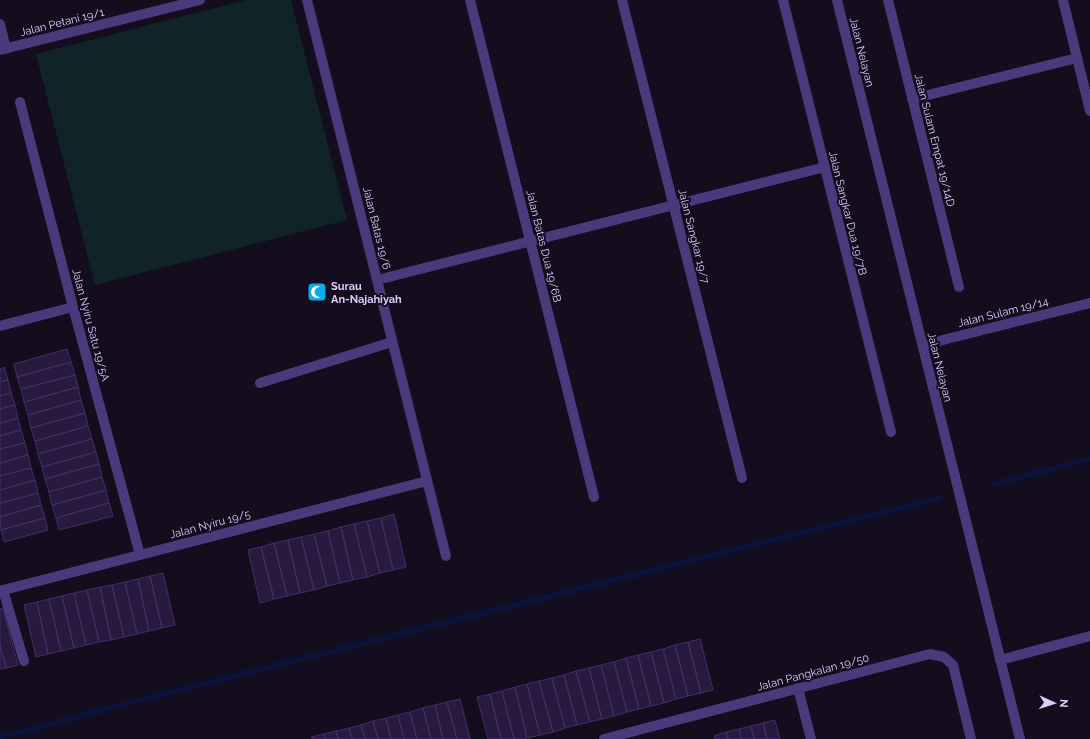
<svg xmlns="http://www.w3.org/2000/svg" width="1090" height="739" font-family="Raleway,sans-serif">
<rect width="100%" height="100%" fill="#130d1e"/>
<path fill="#102428" d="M246,0H291L347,220L95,285L36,54Z"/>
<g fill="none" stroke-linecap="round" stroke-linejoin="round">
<path stroke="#0b1339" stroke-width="6" d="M994,484L1090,459
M0,737L182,689L940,498"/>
</g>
<path fill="#281a3e" stroke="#442d69" d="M67,349L71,362L17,377L14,364Z
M71,362L75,375L21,389L17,377Z
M4,367L8,380L0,382V369Z
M75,375L78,387L24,402L21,389Z
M8,380L11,393L0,396V382Z
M78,387L81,400L28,415L24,402Z
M11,393L15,405L0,409V396Z
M81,400L85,413L31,428L28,415Z
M15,405L18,418L0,423V409Z
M85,413L88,426L35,441L31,428Z
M18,418L21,430L0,436V423Z
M88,426L92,439L38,454L35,441Z
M21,430L25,443L0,449V436Z
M92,439L96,452L42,467L38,454Z
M25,443L28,455L0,463V449Z
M96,452L99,464L45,479L42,467Z
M28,455L31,468L0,476V463Z
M99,464L102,477L49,492L45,479Z
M31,468L35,480L0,490V476Z
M102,477L106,490L52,505L49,492Z
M35,480L38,493L0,503V490Z
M106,490L109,503L56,518L52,505Z
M38,493L41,505L0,517V503Z
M109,503L113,516L59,530L56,518Z
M41,505L45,518L1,530L0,517Z
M394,514L406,567L393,570L381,518Z
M45,518L48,530L4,542L1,530Z
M381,518L393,570L380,573L367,521Z
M367,521L380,573L367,577L354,524Z
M354,524L367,577L353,580L341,527Z
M341,527L353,580L340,583L328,531Z
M328,531L340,583L327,586L314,534Z
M314,534L327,586L314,590L301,537Z
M301,537L314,590L300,593L288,540Z
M288,540L300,593L287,596L274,543Z
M274,543L287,596L274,599L261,547Z
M261,547L274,599L260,603L248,550Z
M163,573L175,625L162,628L150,576Z
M150,576L162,628L149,631L138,579Z
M138,579L149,631L137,634L125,582Z
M125,582L137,634L124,637L112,585Z
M112,585L124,637L111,640L100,587Z
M100,587L111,640L99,642L87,590Z
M87,590L99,642L86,645L74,593Z
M74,593L86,645L74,648L62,596Z
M62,596L74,648L61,651L49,599Z
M49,599L61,651L48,654L37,602Z
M37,602L48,654L36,657L24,605Z
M3,608L18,665L6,668L0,645V609Z
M700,639L713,690L701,693L688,642Z
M688,642L701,693L688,696L675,645Z
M0,645L6,668L0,669Z
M675,645L688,696L676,699L663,649Z
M663,649L676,699L664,703L651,652Z
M651,652L664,703L651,706L638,655Z
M638,655L651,706L639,709L626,658Z
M626,658L639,709L627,712L614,662Z
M614,662L627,712L614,716L601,665Z
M601,665L614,716L602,719L589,668Z
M589,668L602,719L590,722L576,671Z
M576,671L590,722L577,725L564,675Z
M564,675L577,725L565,728L552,678Z
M552,678L565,728L553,732L539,681Z
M539,681L553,732L540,735L527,684Z
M527,684L540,735L527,738L515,687Z
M515,687L527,738L525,739H514L502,691Z
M502,691L514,739H501L490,694Z
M490,694L501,739H488L477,697Z
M460,699L470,739H457L447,702Z
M447,702L457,739H443L435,705Z
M435,705L443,739H431L423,708Z
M423,708L431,739H417L410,712Z
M410,712L417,739H404L398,715Z
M398,715L404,739H391L386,718Z
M386,718L391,739H378L373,721Z
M775,720L780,739H767L763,723Z
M373,721L378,739H365L361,725Z
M763,723L767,739H754L751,726Z
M361,725L365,739H352L349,728Z
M751,726L754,739H741L739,729Z
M349,728L352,739H338L336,731Z
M739,729L741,739H728L726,732Z
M336,731L338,739H325L324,734Z
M726,732L728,739H715L714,736Z
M324,734L325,739H312V737Z"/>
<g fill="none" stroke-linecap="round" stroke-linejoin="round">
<path stroke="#483a7b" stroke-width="10" d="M912,99L1077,58
M260,383L392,342
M3,590L24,661"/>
<path stroke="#483a7b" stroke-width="10" d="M307,0L446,556
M470,0L594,497
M622,0L742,478
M783,0L891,432
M888,0L959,287
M1063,0L1090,111
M0,24L6,49
M20,102L73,307L140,555
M377,280L825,167
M0,326L73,307
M923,345L1090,303
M0,591L427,481
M1000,660L1090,636
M798,688L811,739
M604,739L930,654L944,657L953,665L971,739"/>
<path stroke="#483a7b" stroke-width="10" d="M837,0L1020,739
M0,50L200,0"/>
</g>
<defs>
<symbol id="mosque-square" viewBox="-11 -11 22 22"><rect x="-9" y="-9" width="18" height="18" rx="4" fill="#0aaceb" stroke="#130d1e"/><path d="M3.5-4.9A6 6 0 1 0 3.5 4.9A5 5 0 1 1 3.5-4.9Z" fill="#fff"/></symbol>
</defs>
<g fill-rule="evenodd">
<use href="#mosque-square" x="306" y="281" width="22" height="22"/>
</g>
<g text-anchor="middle" stroke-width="4" stroke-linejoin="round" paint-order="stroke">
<g font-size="11" fill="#dbccfd" stroke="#130d1e">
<text transform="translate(62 22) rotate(-14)" y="4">Jalan Petani 19/1</text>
<text transform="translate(862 52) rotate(76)" y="4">Jalan Nelayan</text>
<text transform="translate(935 140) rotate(76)" y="4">Jalan Sulam Empat 19/14D</text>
<text transform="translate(848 213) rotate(76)" y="4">Jalan Sangkar Dua 19/7B</text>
<text transform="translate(377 228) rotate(76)" y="4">Jalan Batas 19/6</text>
<text transform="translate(694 236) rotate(76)" y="4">Jalan Sangkar 19/7</text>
<text transform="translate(544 246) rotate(76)" y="4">Jalan Batas Dua 19/6B</text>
<text transform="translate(1003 312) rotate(-14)" y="4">Jalan Sulam 19/14</text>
<text transform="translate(91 325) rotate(75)" y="4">Jalan Nyiru Satu 19/5A</text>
<text transform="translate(940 367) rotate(76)" y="4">Jalan Nelayan</text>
<text transform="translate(210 524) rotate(-15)" y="4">Jalan Nyiru 19/5</text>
<text transform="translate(813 672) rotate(-15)" y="4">Jalan Pangkalan 19/50</text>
</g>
<g font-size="11" font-weight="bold" fill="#dbccfd" stroke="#130d1e" text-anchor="start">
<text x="331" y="290">Surau<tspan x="331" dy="13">An-Najahiyah</tspan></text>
</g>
</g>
<g transform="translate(1054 703) rotate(93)" stroke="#130d1e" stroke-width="3" paint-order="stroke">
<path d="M0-3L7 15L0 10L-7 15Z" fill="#dbccfd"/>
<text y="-6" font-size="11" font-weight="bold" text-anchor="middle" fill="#dbccfd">N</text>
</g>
</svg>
